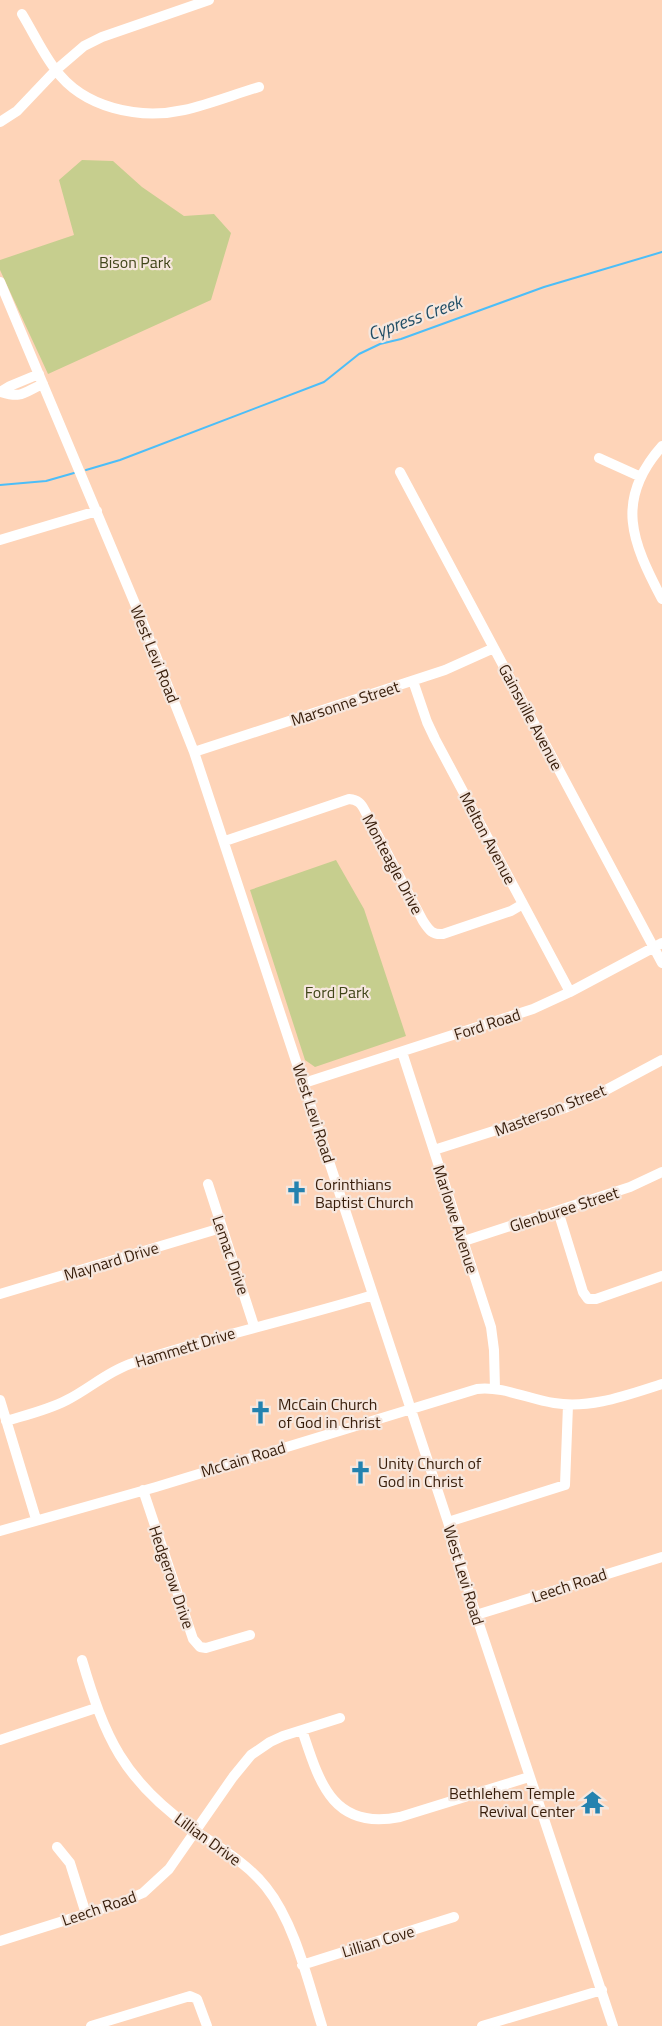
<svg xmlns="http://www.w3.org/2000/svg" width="662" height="2026" font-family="'Titillium Web',sans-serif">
<rect width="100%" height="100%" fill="#fed4b8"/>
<path fill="#c6ce8e" d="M82,160L113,161L142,187L184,216L214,214L231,233L211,300L48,374L0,270V260L74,235L59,180Z
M336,860L364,909L406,1036L315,1067L305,1060L250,890Z"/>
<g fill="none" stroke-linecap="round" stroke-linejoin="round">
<path stroke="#4cbef8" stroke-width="2" d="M86,470L120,460L324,382L359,354L380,344L401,339L544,287L662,252
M0,485L46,481L74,473"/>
<path stroke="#fff" stroke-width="10" d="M22,14C33,32 42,52 55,69C83,108 139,120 184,110C210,104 235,94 259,87
M0,122L17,111L56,70L84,46L102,37L209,0
M0,282L141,618L194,752L448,1522L476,1615L613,2026
M0,392L10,386L39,374
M1,392C23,399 24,392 43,384
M662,446C614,500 632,542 662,599
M599,458L641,477
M400,472L662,963
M0,540L97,511
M413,681L427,722L435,739L570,992
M194,752L445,670L494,648
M225,841L349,799C358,800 361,803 365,811L423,921C429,930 432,935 443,934L511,911L523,904
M402,1052L491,1327L494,1350L495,1389
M304,1083L533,1009L570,992L662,943
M434,1150L565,1108L604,1091L662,1060
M208,1184L254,1326
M558,1211L583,1292L588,1299H596L662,1276
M464,1241L630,1187L662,1172
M0,1294L221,1228
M0,1400L36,1519
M6,1421C26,1415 48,1410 67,1400C89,1389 107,1372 130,1364C210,1337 292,1320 373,1295
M143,1490L193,1639L200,1647L206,1648L250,1635
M448,1522L565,1485L568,1405
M0,1531L156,1487L477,1389C503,1386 528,1399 554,1403C591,1409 627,1395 662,1384
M476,1615L662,1557
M82,1660C105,1738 123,1779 191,1828C217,1846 246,1862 266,1887C295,1923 308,1982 322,2026
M302,1730C319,1781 332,1831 400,1817L529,1777
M0,1740L96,1708
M57,1847L70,1863L86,1914
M0,1941L117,1904L143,1893L169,1869L233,1777L251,1755L270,1742L283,1736L340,1718
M302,1965L454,1917
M91,2026L190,1996L197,1999L207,2026
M482,2026L602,1990"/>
</g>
<defs>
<symbol id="church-bare" viewBox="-9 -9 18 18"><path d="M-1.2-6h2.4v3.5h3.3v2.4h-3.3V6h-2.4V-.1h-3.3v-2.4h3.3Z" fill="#2482af" stroke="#f6e7de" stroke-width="2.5" paint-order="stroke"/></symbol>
<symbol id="temple-bare" viewBox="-9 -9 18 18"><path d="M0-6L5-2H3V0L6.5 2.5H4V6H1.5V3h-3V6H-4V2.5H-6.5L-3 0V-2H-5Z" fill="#2482af" stroke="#f6e7de" stroke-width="2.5" paint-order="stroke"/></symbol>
</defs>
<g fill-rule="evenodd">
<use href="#church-bare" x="280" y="1176" width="33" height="33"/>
<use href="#church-bare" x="244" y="1396" width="33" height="33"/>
<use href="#church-bare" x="344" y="1456" width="33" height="33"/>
<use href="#temple-bare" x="576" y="1786" width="33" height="33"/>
</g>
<g text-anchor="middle" stroke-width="4.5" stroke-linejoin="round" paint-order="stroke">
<g font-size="16" fill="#41461a" stroke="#f6e7de">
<text x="135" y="268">Bison Park</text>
<text x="337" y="998">Ford Park</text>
</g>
<g font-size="16" fill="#371d0a" stroke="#f6e7de">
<text transform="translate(155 654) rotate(68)" y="6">West Levi Road</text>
<text transform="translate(345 703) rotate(-18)" y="6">Marsonne Street</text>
<text transform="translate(531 717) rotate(62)" y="6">Gainsville Avenue</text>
<text transform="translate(488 838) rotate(62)" y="6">Melton Avenue</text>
<text transform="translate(393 864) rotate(62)" y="6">Monteagle Drive</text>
<text transform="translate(487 1024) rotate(-18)" y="6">Ford Road</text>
<text transform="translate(550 1110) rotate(-21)" y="6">Masterson Street</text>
<text transform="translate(314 1113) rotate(72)" y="6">West Levi Road</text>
<text transform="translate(564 1209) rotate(-18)" y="6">Glenburee Street</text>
<text transform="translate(456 1219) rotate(72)" y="6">Marlowe Avenue</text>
<text transform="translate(231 1255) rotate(71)" y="6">Lemac Drive</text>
<text transform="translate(111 1261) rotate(-17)" y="6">Maynard Drive</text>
<text transform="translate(185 1347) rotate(-17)" y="6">Hammett Drive</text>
<text transform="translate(243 1459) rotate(-17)" y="6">McCain Road</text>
<text transform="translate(464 1575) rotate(73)" y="6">West Levi Road</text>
<text transform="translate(172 1577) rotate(71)" y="6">Hedgerow Drive</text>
<text transform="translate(569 1585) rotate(-18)" y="6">Leech Road</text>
<text transform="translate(208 1839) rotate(36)" y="6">Lillian Drive</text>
<text transform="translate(99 1908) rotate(-19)" y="6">Leech Road</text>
<text transform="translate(378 1941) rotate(-17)" y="6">Lillian Cove</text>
</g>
<g font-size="16" fill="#371d0a" stroke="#f6e7de" text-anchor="start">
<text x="315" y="1190">Corinthians<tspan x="315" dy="18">Baptist Church</tspan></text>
<text x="278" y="1410">McCain Church<tspan x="278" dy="18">of God in Christ</tspan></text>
<text x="378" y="1469">Unity Church of<tspan x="378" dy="18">God in Christ</tspan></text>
<text x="575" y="1799" text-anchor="end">Bethlehem Temple<tspan x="575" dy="18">Revival Center</tspan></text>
</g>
<g font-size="18" font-style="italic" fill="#1f4d65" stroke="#f6e7de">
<text transform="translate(415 318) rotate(-20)" y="6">Cypress Creek</text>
</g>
</g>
</svg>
